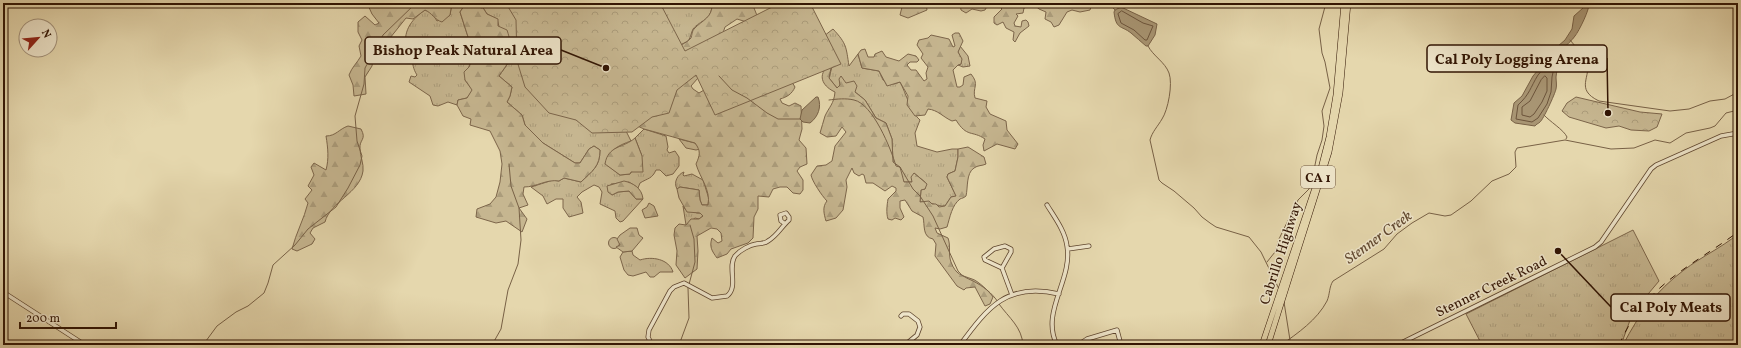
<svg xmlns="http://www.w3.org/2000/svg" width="1741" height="348" font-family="Vollkorn,serif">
<defs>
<pattern id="grass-tufts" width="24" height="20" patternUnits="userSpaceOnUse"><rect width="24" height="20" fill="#c6b690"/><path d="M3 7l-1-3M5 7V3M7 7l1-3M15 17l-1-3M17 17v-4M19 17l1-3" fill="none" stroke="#ab9c7b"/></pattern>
<pattern id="forest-firs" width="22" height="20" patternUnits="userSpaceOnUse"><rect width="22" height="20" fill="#c6b690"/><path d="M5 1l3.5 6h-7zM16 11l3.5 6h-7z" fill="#ab9c7b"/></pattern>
<pattern id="park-crowns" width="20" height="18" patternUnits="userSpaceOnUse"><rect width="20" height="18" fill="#c6b690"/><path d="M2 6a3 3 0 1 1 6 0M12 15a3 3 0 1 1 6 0" fill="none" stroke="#ab9c7b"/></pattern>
</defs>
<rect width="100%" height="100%" fill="#e5d7ad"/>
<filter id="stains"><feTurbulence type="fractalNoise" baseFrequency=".005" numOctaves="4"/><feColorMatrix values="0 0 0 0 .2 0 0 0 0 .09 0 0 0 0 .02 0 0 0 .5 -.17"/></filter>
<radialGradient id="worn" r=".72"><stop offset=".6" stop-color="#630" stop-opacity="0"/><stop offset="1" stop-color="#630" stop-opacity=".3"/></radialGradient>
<path fill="url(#grass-tufts)" stroke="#7c654a" d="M452,3H459L464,6L460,12L470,43L478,48L471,60L465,80L473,90L467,98L458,100L457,105L448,102L438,106L433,105L430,96L409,82L411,76L415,77L417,75C413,69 413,64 411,57C410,53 407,50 406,46C403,30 413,18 425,10L432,13L437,21L450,15Z
M480,3H696L699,5L712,3C713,20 700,20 693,29C691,33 691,37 688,41L603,85L631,141C619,145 607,151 606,164L620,175L630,174L642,156L635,138L644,129L666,136L668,147L667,150L669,153L675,151L679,157V166L673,174L666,176L660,170H656C652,179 648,178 640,183L638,188L629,182L611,184L612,195L618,192L629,191L636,199H643L623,221L620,222L616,218L615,211L600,204L602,192L599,187L594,185L582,192L577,197L581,202L583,213L569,217L563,208V199H556L547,204L543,196L531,187L553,180L559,181L564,178L581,182C592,171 600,167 600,150L594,146L589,149L580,163H575L543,143L525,125L522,115L507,102L510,96L512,87L499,76L509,62L497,19L487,14Z
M833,29C847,44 846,47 849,66L858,54L862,68L879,71L883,80L894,84L900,82C906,93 911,113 920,120L915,133L917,146L937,152L952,149H958V157L955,171L948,174L947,177L956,196L951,197L945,206C936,207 928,200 920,202L921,189H925V182L914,173L912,182H904L896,166L893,162L892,139L886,123L876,118L865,100L855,92L846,83L840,82V85L837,88L829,78L833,63L824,36Z
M960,46L968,56L970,66L963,67L958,65L961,64V59L958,52Z
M679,139L695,143L700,149L696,150L686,148Z
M684,172L683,175L684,176L692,174L703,180L709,199L708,205H702L700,200L699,190L680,187L677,189C673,182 678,174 684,172Z
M683,206L685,209L697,213H701L703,216L699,219L695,218L686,225Z
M1633,230L1659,281L1633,312L1621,345H1482L1466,314Z
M1738,234V345H1623C1639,314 1656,291 1684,270C1701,257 1721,248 1738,234Z
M608.5 243a5.5 5.5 0 1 1 11 0a5.5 5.5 0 1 1-11 0Z
M632,251L633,255L640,260C652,256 669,259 673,272H660L654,277H650L646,272L633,276L628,275L624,270L620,257L623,252Z"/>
<path fill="url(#forest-firs)" stroke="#7c654a" d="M367,3H379L385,6V3H457H452L450,15L442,22C435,20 432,13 425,10L413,19L406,18L390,38L374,53L372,66L365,77L366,94L354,96L353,85L349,75C352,67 357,63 361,56L359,46L362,40L358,32V22L365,16L375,25L379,23L372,14Z
M459,3H480L487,14L498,19V26L507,30C510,39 514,53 508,62C506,67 502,71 499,76L512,87L510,96L507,102L522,115L525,125L543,143L575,163H580L589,149L594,146L600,150C600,167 592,171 581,182L564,178L559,181C546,179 537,187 524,187L523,194L528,205L519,208L527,219L522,232L506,221L496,223L476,217L477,209L490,204L496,197L500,182L502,164L500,151L490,131L470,125L471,119L463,116L457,105L458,100L467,98L472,90L465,80L464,72L469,67L478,48L470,43L460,12L464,6Z
M712,3H752L758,18L750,23L737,19L725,27L707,80L698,78L691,86L693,89L699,93L704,90L790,79L795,87C792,94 787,97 780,99L782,103L789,106L795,103L801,106L802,129L799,140L806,148L807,164L800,167L797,171L803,180V190L800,194L793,193L787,187H780L773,189L769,197L758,196V209L754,217L753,238L748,243L731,249L727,254L717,258C712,251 709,247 712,238L718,243L722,241L721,233L717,229L711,228L697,236L698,251L697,269L685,278L676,265L677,251L674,235L675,228L679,224L686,225L691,219H699L703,216L700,213L687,212L679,198L677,189L680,187L699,190L700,200L702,205H708C711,190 700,178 696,164C700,155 701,151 695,143L644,129L633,124L677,47C681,45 688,42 691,38C692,35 692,31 694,29C702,20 713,18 712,3Z
M901,3H926L927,10L908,18L900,15L902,7Z
M960,3H989L985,10L981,11L972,9L966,13L961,10Z
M996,3H1030V6L1024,8L1023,13L1016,14L1018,16L1014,23L1015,26L1021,27L1022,21L1026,20L1028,22L1029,26L1020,33L1015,42L1013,40L1014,32L1006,28L1003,22L997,25L994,23V17L1002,9Z
M1032,3H1090L1091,7L1090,10L1080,12L1072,10L1067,12L1059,25L1054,27L1051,22L1045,19L1046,12L1039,9Z
M955,33H959L963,41L958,52L962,59L961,64L958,65L953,70L957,87H960L963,85L964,77L971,74C980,85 972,87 975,98L987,101L986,107L990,114L1006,121L1007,130L1018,144L1015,149L997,144L984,151L983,145L985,139C972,130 967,138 956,120L952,121C943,117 938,110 928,109L925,115L915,116L907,105L908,96L900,82L887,86L879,71L862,68L858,54L861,50L865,49L868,57H874L875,54L882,51L886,57L899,61L908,54L916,56L919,60L917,62H910L907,65L911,70H916L924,81L927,79L926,73L928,67L921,58L923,54L917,45L919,40L928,38L931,35L949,39L953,47L955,46L952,35Z
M827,67L831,68L829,78L837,88L840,85L839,79L841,76L846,83L854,81L857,86L855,92L865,100L876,118L886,123L892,139L893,162L900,167L904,182H912L911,177L914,173L927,184L925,189L921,190L920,202L929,201L932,204H936L939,207L945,206L951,197L956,196L947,177L948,174L955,171L958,157V149L968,147L984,157L986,164C982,166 978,165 974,168C966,173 968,188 966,196C964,198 962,198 960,199C952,205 950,217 947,227L940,229L935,228L937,233L948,238C951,246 948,254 951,262C956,275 961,275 972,279C977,280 990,292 993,297L990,304L985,306L975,287L966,288L964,290L957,286L935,256L936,244L933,239C922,237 925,225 923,217L912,211L905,200L900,201V208L904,217L901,220L895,218L892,220L888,219C886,213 887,205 888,199L896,191V188L892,186L885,191L873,183H866L864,175L862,174L859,176L854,173L852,168L846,180L847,187L843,210L836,218L826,221C824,214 822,207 827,201C822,196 812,181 811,175L817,166L826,165L832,161L835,146L846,132L842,127L836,136L827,137L820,133C822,127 823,122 825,116C829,107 834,104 835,92C824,87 817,77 827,67Z
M348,126L361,129C367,140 359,139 360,149C360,156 364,164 363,171C360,193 330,202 325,222L313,228L310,233L315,239L312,244L297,251L292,249C296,233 304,219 308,203L305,199L312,190L308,186L314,175L311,167L314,163L326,170C329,159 328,148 326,136C336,136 339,129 348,126Z
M635,138L642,156L643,172H631L630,174L620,175L605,164C608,145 624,148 635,138Z
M624,181C633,183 642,188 643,199H636L629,191L618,192L612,195L608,192L607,186Z
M649,203L654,206L658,216L645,218L642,210L647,207Z
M630,228H637L639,235L643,238L632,251L623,252L616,247L620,245L617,239L620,235Z"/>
<path fill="url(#park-crowns)" stroke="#7c654a" d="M474,3H660L685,51L780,3H810L841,64L715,115L696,75L677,90L669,113L652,117L632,132L592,133L576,120L549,113L525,87L517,61L516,20L507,5L481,8Z
M1576,97L1640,112L1662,114L1657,127L1649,131L1631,130L1619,126L1606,128L1569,117L1562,111L1567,103Z"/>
<path fill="#a89573" stroke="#786146" d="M1586,3H1589C1590,9 1579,31 1575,36C1572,41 1566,44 1563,50C1559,57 1557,69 1556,77C1556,81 1557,85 1556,89C1555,94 1543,120 1540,122C1538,124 1536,124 1535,126L1515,123L1511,120L1514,103L1522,96L1533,76L1545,62L1550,53L1565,40L1572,29L1574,16L1583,8Z
M1121,7L1157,24L1155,35L1148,46H1146C1141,42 1136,37 1131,33C1121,25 1116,30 1114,12L1115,10Z
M816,97H818C822,107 818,117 810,123L803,122L800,119L802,110Z"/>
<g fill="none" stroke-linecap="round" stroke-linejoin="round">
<path stroke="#6c543b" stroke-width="1" d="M1122,11L1143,23L1153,26L1147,40H1145L1134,30L1121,23L1118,14Z
M1552,57H1555L1556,58L1552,77L1551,92L1547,104L1538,118L1532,122L1516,119L1518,105C1530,94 1530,88 1538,75C1543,69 1549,65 1552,57Z
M1545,76L1547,78V91L1542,102L1534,114L1530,117L1522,115V107L1530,101L1541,80Z"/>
<path stroke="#786146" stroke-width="1" d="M1109,3L1115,10
M1570,40L1587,60C1592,77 1574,89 1599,101L1670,111L1689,109L1710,101L1725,99L1738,92
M1148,46C1153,56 1165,62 1169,73C1173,84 1168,110 1162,119C1158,126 1152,132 1150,140L1159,180L1162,183L1174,191L1194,208L1202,217L1210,223L1216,227L1249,237L1261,252L1279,289
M719,76L732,90L747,98L767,113L778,119H800
M829,100C837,99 846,98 854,100C873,104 891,149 896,166L900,167L913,189L920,196L933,216L958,271C963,277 967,278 973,281C983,286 992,293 998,302
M1544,115C1549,121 1564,130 1567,137L1566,139
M1267,262L1275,252L1279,239L1294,208L1298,200L1309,189L1312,180L1317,155L1322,140L1324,126L1322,111L1330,88L1325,62L1322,53L1319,29L1326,3
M1284,302L1290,340
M999,304C1009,318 1022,327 1023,345
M3,339L21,345
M48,345L53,343L57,345
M203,345L217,326L236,312L248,306L264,293L268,283L273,265L295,245L308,229L336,207L348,188L360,165L362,156L357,141L355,116L364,84L365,68L383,35L416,3
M492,345L501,329L508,290L518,264L521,240L519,208L511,186L509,164
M679,345L689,318L688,288L695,262L694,239L690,225
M1281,345C1298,333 1317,320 1327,301C1330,294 1329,287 1333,281L1384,249L1397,234L1412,223L1429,213L1445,216L1451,215L1471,201L1492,181L1509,174L1516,167L1515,152L1517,148L1565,140L1611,149L1634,148L1655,140L1670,143L1686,133L1710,128L1715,126L1726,113L1738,110"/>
<defs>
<path id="minor" d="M1047,205C1055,218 1065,231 1067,246C1073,280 1040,312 1057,345
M1005,246L1011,249V252L1002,268L985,260L984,257L994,249Z
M1068,249L1089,246
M1002,268L1012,295
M3,292L85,345
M901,316L903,314H909L918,321L920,327L917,335L905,345
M652,345L648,337L649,330L670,291L674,287L684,283L712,298L727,296C739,287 727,267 735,256C740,250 750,245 756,244C761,243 765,244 768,241C778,235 781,227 789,220V217L786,213L780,215L781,221L784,223
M720,345H741
M960,345C988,307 1007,282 1059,294
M1078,345L1087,339L1117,330L1121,345
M1397,345L1595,247L1601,242L1651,169L1656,165L1721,136L1738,133"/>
<path id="highway" d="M1262,345L1319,176L1329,137L1336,95L1344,3
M1268,345L1329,152L1340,93L1348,3"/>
</defs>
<use href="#minor" stroke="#5e452e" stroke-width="5"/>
<use href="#highway" stroke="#311403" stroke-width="6"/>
<use href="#minor" stroke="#eee5ca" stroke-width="3.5"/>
<use href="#highway" stroke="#e5d7ad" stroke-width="5"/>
<path stroke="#311403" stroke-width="1" stroke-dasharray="7 7" stroke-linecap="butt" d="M1619,345C1645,285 1689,268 1738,232"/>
</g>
<g text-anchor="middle" stroke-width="3" stroke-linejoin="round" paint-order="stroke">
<rect fill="#eee5ca" stroke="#6a533f" stroke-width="1" x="1301" y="166" width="34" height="22" rx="3"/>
<g font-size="13" font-weight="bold" fill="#311403">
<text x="1318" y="182">CA 1</text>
</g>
<g font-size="14" fill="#311403" stroke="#eee5ca">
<text transform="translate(1280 253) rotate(-72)" y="5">Cabrillo Highway</text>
<text transform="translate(1491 286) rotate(-26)" y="5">Stenner Creek Road</text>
</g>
<g font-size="15" font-style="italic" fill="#614830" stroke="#eee5ca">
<text transform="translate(1378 237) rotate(-36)" y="5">Stenner Creek</text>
</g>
</g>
<path fill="none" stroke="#311403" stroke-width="1.5" d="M606 68L561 50M1608 113L1607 58M1558 251L1611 307"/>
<g fill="#311403" stroke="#eee5ca" stroke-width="1.5">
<circle cx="606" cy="68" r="4"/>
<circle cx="1608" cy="113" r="4"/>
<circle cx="1558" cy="251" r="4"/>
</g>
<g fill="#eee5ca" stroke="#311403" stroke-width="1.5">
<rect x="365" y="37" width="196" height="27" rx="4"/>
<rect x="1427" y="45" width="180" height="27" rx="4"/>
<rect x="1611" y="294" width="119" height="27" rx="4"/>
</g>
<g font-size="15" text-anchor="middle" font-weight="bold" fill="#311403">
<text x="463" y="55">Bishop Peak Natural Area</text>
<text x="1517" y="64">Cal Poly Logging Arena</text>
<text x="1671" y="312">Cal Poly Meats</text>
</g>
<rect width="1741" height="348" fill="none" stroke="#e5d7ad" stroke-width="16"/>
<rect x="4" y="4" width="1733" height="340" fill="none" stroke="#311403" stroke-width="2"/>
<rect x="8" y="8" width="1725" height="332" fill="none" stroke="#311403"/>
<g transform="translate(38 38) rotate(63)"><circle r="19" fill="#eee5ca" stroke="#a2917a"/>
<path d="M0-3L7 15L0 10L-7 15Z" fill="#8f2418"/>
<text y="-6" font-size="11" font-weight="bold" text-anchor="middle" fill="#311403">N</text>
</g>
<path d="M20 322v6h96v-6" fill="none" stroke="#311403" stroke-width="2"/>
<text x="26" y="322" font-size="12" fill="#311403" stroke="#eee5ca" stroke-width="3" paint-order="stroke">200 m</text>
<rect width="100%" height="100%" filter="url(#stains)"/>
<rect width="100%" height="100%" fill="url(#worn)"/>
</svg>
